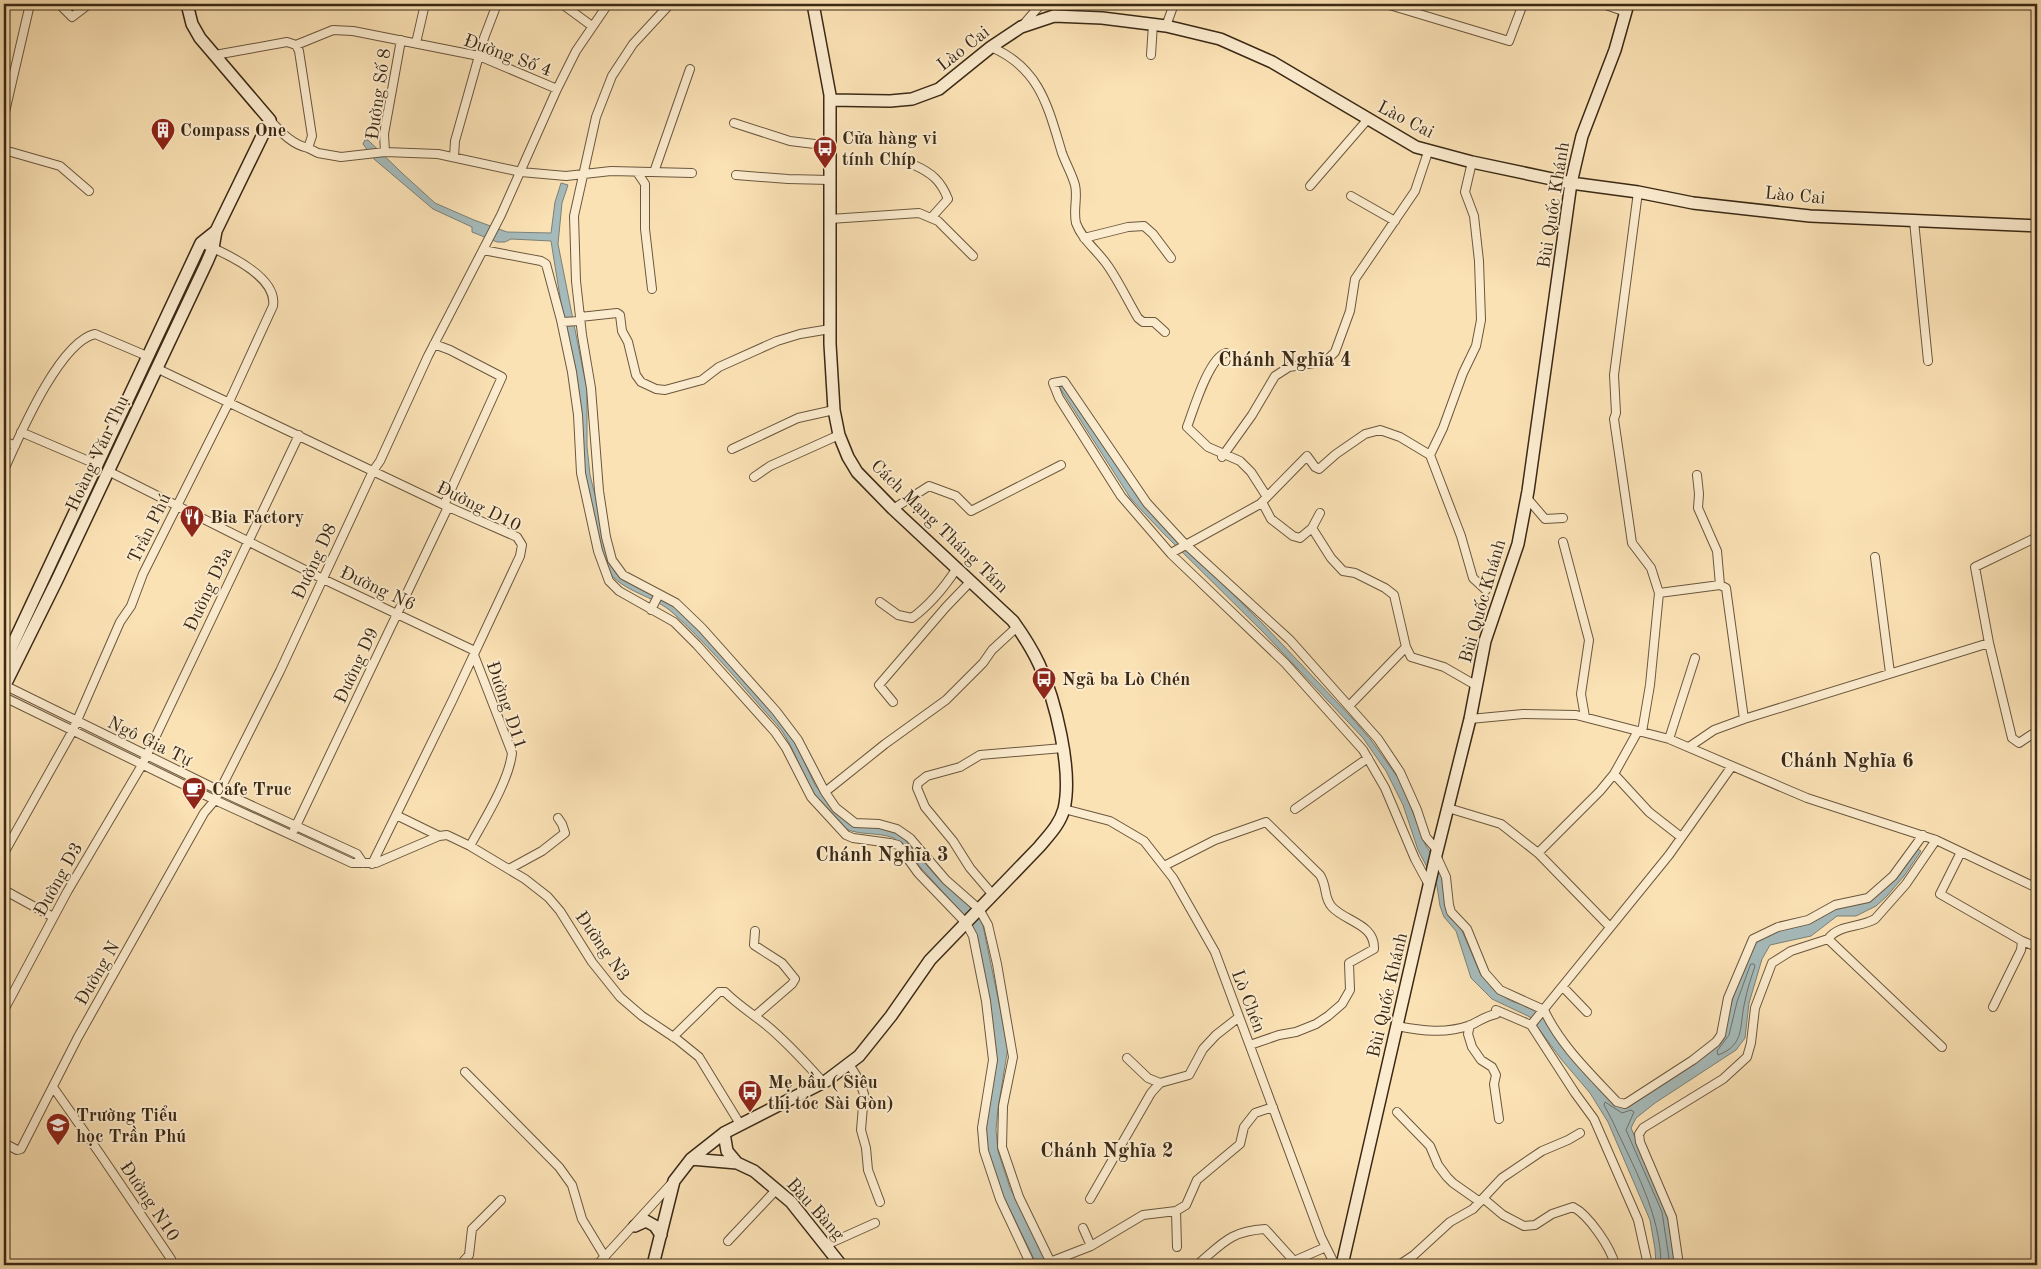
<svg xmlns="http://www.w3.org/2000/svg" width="2041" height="1269" font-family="'Old Standard TT',serif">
<rect width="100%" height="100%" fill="#fbe2b5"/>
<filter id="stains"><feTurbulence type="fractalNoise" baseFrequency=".004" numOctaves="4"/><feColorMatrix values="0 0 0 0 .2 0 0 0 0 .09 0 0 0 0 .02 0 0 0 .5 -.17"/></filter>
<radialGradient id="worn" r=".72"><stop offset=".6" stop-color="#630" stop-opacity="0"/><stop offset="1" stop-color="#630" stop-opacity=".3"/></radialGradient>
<path fill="#a5baba" stroke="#7b8078" d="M365,140H368L402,173L435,203L474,220L507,232L551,233L555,202L561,183L568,185L562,203L558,244L587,390V446L590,475L613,567L676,606L688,617L788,727L815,785L843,819L885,827L898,832L937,877L963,899L982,921L1008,1047L998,1109L996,1130L998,1151L1010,1188L1048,1265H1037L1004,1198L985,1145L986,1107L996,1050L972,929L950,900L894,838C876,831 855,837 839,825C809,800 802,762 782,731C776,723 768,715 762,708C735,677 703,640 673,613C653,595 624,593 607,570L583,477L579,391L561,303L551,241L511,239L505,242H497L472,232V227L433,209L374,159L363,144Z
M1058,385H1062L1132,488L1158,520L1263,624L1352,718L1371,740L1401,782L1426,846L1443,871L1446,893L1480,973L1495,991L1511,1001L1535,1009L1545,1020L1562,1045L1586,1075L1619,1106L1624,1108L1629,1105L1725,1033C1730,1007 1740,960 1758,941C1769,929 1786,930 1801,926C1813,922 1822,914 1834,908C1844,903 1857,905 1868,900C1890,891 1903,866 1916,848L1921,851L1904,876L1887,896L1876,906L1856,916H1837L1811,936L1770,945L1762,959L1749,1003L1745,1038L1736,1050L1655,1103L1636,1118L1631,1128L1667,1211L1675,1265H1656L1655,1249L1650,1220L1608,1122L1590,1093L1561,1059L1530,1017L1492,999L1471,978L1456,931L1444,917L1440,906L1437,886L1418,850L1403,805L1386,771L1363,738L1348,722L1263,632L1165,535L1131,499Z"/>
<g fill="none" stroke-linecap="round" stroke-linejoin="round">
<path stroke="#707268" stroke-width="1" d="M1751,964H1754L1755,966C1751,978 1747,990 1745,1001C1739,1024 1746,1045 1718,1055L1717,1051L1729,1035L1737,1002Z
M1661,1265C1661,1214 1633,1166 1612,1120L1604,1105L1605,1102L1622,1113L1631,1110L1634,1112L1626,1130L1662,1212L1670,1265"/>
<defs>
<path id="street" d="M59,4L72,17L89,4
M562,4L592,26
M670,4L633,44L612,76L596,117L574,216L576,281L582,335L591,388L599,491L606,537L612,560L623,575L676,603L702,628L776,711L798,740L825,792L836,808L855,823L879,824L897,829L910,838L946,880L979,909L988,925L997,964L1013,1057L1003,1106L1002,1147L1019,1197L1052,1265
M1386,4L1509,41L1523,4
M1603,4L1626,12
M1023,25L1041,4
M1166,26L1174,4
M416,43L425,4
M991,47C1040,68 1048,107 1062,153C1066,164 1072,174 1075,185C1078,197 1073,210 1076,223C1082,240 1098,251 1108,266C1119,282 1128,301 1138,318L1143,322H1154L1165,332
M215,55L287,42L296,45L333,30L353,31L479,56L557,89
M1151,55L1153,24
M4,116L30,4
M270,120C281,132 291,144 308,148L312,136L299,51L296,45
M734,123L790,141L831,146
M308,148L318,153L341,157L385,152L438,154L521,172L566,176L611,171L692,173
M4,150L60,166L89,191
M385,152L384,134L401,40
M454,157L455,141L484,38L497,4
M914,165C932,173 941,181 948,199L931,218
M637,172L645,184V229L652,289
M654,172L690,69
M736,175L788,179L830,180
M1310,186L1368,119
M1638,192L1614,375L1616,413L1614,419L1632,543L1651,568L1659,593L1650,685L1642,732
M1351,196L1395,221
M830,219L919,213L938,221L973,256
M1914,221L1928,361
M1084,238L1128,227L1144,226L1153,234L1171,258
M483,250L541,261L546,264L561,320L572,372L578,415L581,473L598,551L609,581L619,591L674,622L697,645L775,732L786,748L811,797L846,835L853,838L890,843L898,845L918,873L966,923L973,936L986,1001L993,1060L982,1128L984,1151L1000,1199L1031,1265
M580,317L617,313L620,315L622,331L628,342L636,375L641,382L656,389L665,390L702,380L719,367L777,341L800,334L830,329
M562,322L580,321
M434,344L450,350L502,377L444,505
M1226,353C1209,357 1193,411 1187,427L1208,447L1240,461L1251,472L1267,497
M156,368L444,505L517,537L522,545L520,556L453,699L372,864
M21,432L98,465
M4,441L15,446
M732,449L798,418L834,410
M1430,455L1443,428L1463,373L1476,346L1481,320L1479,261L1474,216L1465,192L1472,162
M1222,457L1252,415L1275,376L1289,367L1326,361L1335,352L1350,311L1355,279L1415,191L1428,152
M4,470C19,437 59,342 95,334L147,356
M108,471L323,579L475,651
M1697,475L1699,494L1698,508L1717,551L1720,585
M754,477L770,466L839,435
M1527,498L1545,519L1563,518
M1262,502L1271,519L1293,536L1300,538L1312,528
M893,509L929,486L956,496L971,511L1061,465
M1320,513L1312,528L1331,558L1343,571L1355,573L1385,588L1394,595L1406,647L1349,706
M1563,542L1589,640L1581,694L1585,717
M1173,552L1260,504L1307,456L1315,467L1319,469L1336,454L1365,434L1380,430L1400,437L1430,455L1461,536L1473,578L1486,590
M1875,557L1890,673
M1659,593L1720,585L1726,588L1744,719
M880,602L898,615L912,618C931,604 944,588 957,568
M651,610L659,594
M1989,643L1975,567L2037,537
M1406,647L1411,657L1444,667L1477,686
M4,685L220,791L357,854L363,863
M4,697L215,800L352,863H376L439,836L447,835L470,846L525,879L548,897L560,911L592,962L620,997L642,1016L678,1040L699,1057L740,1124
M893,702L879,685L946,607L971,581
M1470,719L1523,714L1576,715L1669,739L1807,798L1936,840L2037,888
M1669,739L1695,658
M1689,747L1714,730L1744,719L1989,643L2012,738L2019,743L2037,731
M1614,774L1649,812L1681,837
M825,792L885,744L946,700L983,663L992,650L1017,627
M1448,808L1501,824L1538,853L1610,927
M1064,809L1110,821L1144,841L1173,878L1215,952L1321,1237L1335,1265
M1295,809L1368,758
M396,815L439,836
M294,830L448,507
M1936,840L1906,884L1875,919C1860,928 1839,924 1828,939L1942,1047
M470,846C484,820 509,781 512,753L474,655
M1961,852L1940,894L2022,941L2037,947
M4,853L72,732L120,622L131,606L143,574L229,402L273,306C278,276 223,252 201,243
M1538,853L1600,791L1614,774L1638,731
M1436,855L1446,877L1449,905L1451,912L1467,929L1485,973L1500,990L1544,1010C1561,1046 1590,1073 1617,1102L1625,1104L1693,1060L1716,1042L1721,1035L1728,998L1753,939L1778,927L1808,920L1835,905L1868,898L1893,876L1923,835
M1164,866L1215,840L1266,822L1320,875C1328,888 1323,897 1332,907C1346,922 1375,924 1374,949L1349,963L1350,990L1342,1004L1328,1016L1316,1024L1296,1032L1279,1035L1250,1045
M509,869L542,851L565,833L562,824L558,818
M1429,885L1415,859L1385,788L1363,750L1285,663L1171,554L1121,496L1059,398L1053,383L1064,381L1147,503L1182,541L1290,640L1378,739L1400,772L1417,810L1426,837L1437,850
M4,890L53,917
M993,895L970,868L953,841L925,807L917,788L918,783L927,776L960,767L980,755L1063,748
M1563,987L1587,1012
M1993,1007L2021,950L2022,941
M4,1010L67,892L142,765L299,435
M755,1016L792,984L795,979L782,963L754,945L755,931
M1470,1025L1468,1034L1472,1047L1481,1060L1492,1067L1496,1075L1494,1084L1499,1119
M1531,1025L1669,855L1732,766
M1397,1026C1422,1031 1446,1034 1471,1025C1479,1021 1486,1016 1496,1014V1010L1531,1025L1575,1093L1594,1119L1638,1220L1648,1265
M673,1037L719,992H725C737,1004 751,1013 765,1024C786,1041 805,1062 823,1082
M1127,1058L1148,1078L1160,1083
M849,1064L859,1080L864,1094L861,1130L866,1148L868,1170L880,1202
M465,1072L559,1167L572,1185L582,1219L605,1257
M53,1087L100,1154L171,1259
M1397,1112L1430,1146L1438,1165L1447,1177L1453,1183L1480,1202
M4,1143L17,1150L21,1149L78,1037L204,813L215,800L280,671L373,471L380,461L428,356L501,215L557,89L576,51L608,4
M1090,1199L1151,1093L1160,1083L1189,1075L1203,1049L1216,1035L1239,1017
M1484,1199L1503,1215L1524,1226L1535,1225L1552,1214L1573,1207C1589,1215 1611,1248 1615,1265
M1083,1228L1091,1246L1143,1215L1176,1211
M728,1241L776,1190
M826,1245L875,1223
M1177,1247L1176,1211L1186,1205L1197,1180L1240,1144L1244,1127L1255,1113L1273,1107
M1050,1262L1091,1246
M460,1265L469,1255L472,1229L501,1200
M597,1265L671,1184
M1197,1265C1222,1244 1230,1231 1265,1229L1294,1261L1326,1247
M1399,1265L1414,1255L1450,1222L1473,1209L1502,1178L1542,1151L1568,1140L1580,1133
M1679,1265L1672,1217L1640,1142L1639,1134L1643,1128L1723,1079L1747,1057L1751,1043L1755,1008L1772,963L1791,951L1828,939"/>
<path id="secondary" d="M830,100L890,101L912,99L939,89L991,47L1021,27L1054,16L1102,18L1166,26L1220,39L1272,62L1416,147L1472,162L1571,183L1638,192L1693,203L1810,216L2037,226
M4,663L201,243L216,231
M4,687L57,580L207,262L213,248L216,231L270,120L200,38L192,24L187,4
M724,1133L727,1151L737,1163
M691,1159L737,1163L754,1171L791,1202L841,1265
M635,1226L646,1221L655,1226L661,1235
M653,1265L674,1181L691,1159L724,1133L826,1081L859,1056L891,1016L930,960L1039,847C1049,835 1060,824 1064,809C1073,770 1055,699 1039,664C1032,649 1023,635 1013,621L893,509L857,472L848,457L839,435L834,410L830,344V95L813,4
M1342,1265L1436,855L1470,719L1485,641L1518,544L1528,491L1571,183L1582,136L1615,50L1628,4"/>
</defs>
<use href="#street" stroke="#6b573d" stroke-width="10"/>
<use href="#secondary" stroke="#3b2915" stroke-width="14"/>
<use href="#street" stroke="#fceccf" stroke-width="8"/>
<use href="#secondary" stroke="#fceccf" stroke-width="11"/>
</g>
<defs>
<symbol id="building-pin" viewBox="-11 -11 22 30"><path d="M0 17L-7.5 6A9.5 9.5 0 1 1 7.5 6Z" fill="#8f2418" stroke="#fceccf"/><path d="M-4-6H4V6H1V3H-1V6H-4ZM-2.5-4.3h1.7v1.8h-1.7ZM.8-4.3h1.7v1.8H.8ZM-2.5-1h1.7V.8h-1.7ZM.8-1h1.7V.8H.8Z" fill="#fff"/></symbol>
<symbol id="bus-pin" viewBox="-11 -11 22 30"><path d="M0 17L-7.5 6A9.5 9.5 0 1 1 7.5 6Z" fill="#8f2418" stroke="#fceccf"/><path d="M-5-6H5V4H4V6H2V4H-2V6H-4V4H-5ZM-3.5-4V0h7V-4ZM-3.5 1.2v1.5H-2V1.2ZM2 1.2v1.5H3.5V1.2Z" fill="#fff"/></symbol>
<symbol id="restaurant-pin" viewBox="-11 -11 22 30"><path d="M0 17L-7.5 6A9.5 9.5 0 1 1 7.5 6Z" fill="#8f2418" stroke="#fceccf"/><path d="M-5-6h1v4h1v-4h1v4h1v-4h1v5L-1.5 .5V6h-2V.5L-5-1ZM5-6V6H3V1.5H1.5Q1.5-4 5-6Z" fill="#fff"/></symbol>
<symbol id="cafe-pin" viewBox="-11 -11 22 30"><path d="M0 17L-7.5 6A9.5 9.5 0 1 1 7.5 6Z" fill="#8f2418" stroke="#fceccf"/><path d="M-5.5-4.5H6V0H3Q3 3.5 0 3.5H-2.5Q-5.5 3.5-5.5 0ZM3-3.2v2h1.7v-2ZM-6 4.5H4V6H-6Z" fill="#fff"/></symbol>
<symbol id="school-pin" viewBox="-11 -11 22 30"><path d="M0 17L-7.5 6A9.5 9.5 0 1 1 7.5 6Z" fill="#8f2418" stroke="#fceccf"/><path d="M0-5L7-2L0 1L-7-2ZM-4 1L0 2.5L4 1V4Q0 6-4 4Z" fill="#fff"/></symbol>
</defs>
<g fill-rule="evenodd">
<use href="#building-pin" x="149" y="116" width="28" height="38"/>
<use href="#bus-pin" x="811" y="134" width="28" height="38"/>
<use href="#restaurant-pin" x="178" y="503" width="28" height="38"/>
<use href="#bus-pin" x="1030" y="665" width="28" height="38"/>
<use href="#cafe-pin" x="180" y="775" width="28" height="38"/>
<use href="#bus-pin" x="736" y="1078" width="28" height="38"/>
<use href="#school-pin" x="44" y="1111" width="28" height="38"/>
</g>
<g text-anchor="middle" stroke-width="4" stroke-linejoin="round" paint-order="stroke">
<g font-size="18" fill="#3b2915" stroke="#fceccf">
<text transform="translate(963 48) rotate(-38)" y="6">Lào Cai</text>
<text transform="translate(508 55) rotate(20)" y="6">Đường Số 4</text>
<text transform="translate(378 94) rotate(-82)" y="6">Đường Số 8</text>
<text transform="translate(1406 119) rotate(27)" y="6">Lào Cai</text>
<text transform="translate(1795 195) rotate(5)" y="6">Lào Cai</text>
<text transform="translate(1553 205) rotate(-81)" y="6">Bùi Quốc Khánh</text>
<text transform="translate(97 453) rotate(-65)" y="6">Hoàng Văn Thụ</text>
<text transform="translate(479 506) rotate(26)" y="6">Đường D10</text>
<text transform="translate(940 526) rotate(44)" y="6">Cách Mạng Tháng Tám</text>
<text transform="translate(149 528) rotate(-64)" y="6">Trần Phú</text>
<text transform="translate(314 561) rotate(-65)" y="6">Đường D8</text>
<text transform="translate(378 588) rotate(25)" y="6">Đường N6</text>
<text transform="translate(208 589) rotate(-65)" y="6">Đường D3a</text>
<text transform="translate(1482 601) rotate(-74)" y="6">Bùi Quốc Khánh</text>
<text transform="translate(356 665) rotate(-65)" y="6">Đường D9</text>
<text transform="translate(507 705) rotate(71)" y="6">Đường D11</text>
<text transform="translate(150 741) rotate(26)" y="6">Ngô Gia Tự</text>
<text transform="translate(58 879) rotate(-61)" y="6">Đường D3</text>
<text transform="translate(603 946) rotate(55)" y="6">Đường N3</text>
<text transform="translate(97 973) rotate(-60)" y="6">Đường N</text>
<text transform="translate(1387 995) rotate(-77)" y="6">Bùi Quốc Khánh</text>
<text transform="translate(1249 1001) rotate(69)" y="6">Lò Chén</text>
<text transform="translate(150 1201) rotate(56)" y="6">Đường N10</text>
<text transform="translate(816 1209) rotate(48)" y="6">Bàu Bàng</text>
</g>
<g font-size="18" font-weight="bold" fill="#3b2915" stroke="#fceccf" text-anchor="start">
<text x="180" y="136">Compass One</text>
<text x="842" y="144">Cửa hàng vi<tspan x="842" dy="21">tính Chíp</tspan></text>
<text x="210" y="523">Bia Factory</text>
<text x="1062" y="685">Ngã ba Lò Chén</text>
<text x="212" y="795">Cafe Truc</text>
<text x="768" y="1088">Mẹ bầu ( Siêu<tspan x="768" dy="21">thị tóc Sài Gòn)</tspan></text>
<text x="76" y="1121">Trường Tiểu<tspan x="76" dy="21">học Trần Phú</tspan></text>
</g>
<g font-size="20" font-weight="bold" fill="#3b2915" stroke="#fceccf">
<text x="1285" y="366">Chánh Nghĩa 4</text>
<text x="1847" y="767">Chánh Nghĩa 6</text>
<text x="882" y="861">Chánh Nghĩa 3</text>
<text x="1107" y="1157">Chánh Nghĩa 2</text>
</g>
</g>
<rect width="2041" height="1269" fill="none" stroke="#fbe2b5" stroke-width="20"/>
<rect x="5" y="5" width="2031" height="1259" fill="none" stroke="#3b2915" stroke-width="2.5"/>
<rect x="10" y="10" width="2021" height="1249" fill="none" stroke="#3b2915"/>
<rect width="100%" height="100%" filter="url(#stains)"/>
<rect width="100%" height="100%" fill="url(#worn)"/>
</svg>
